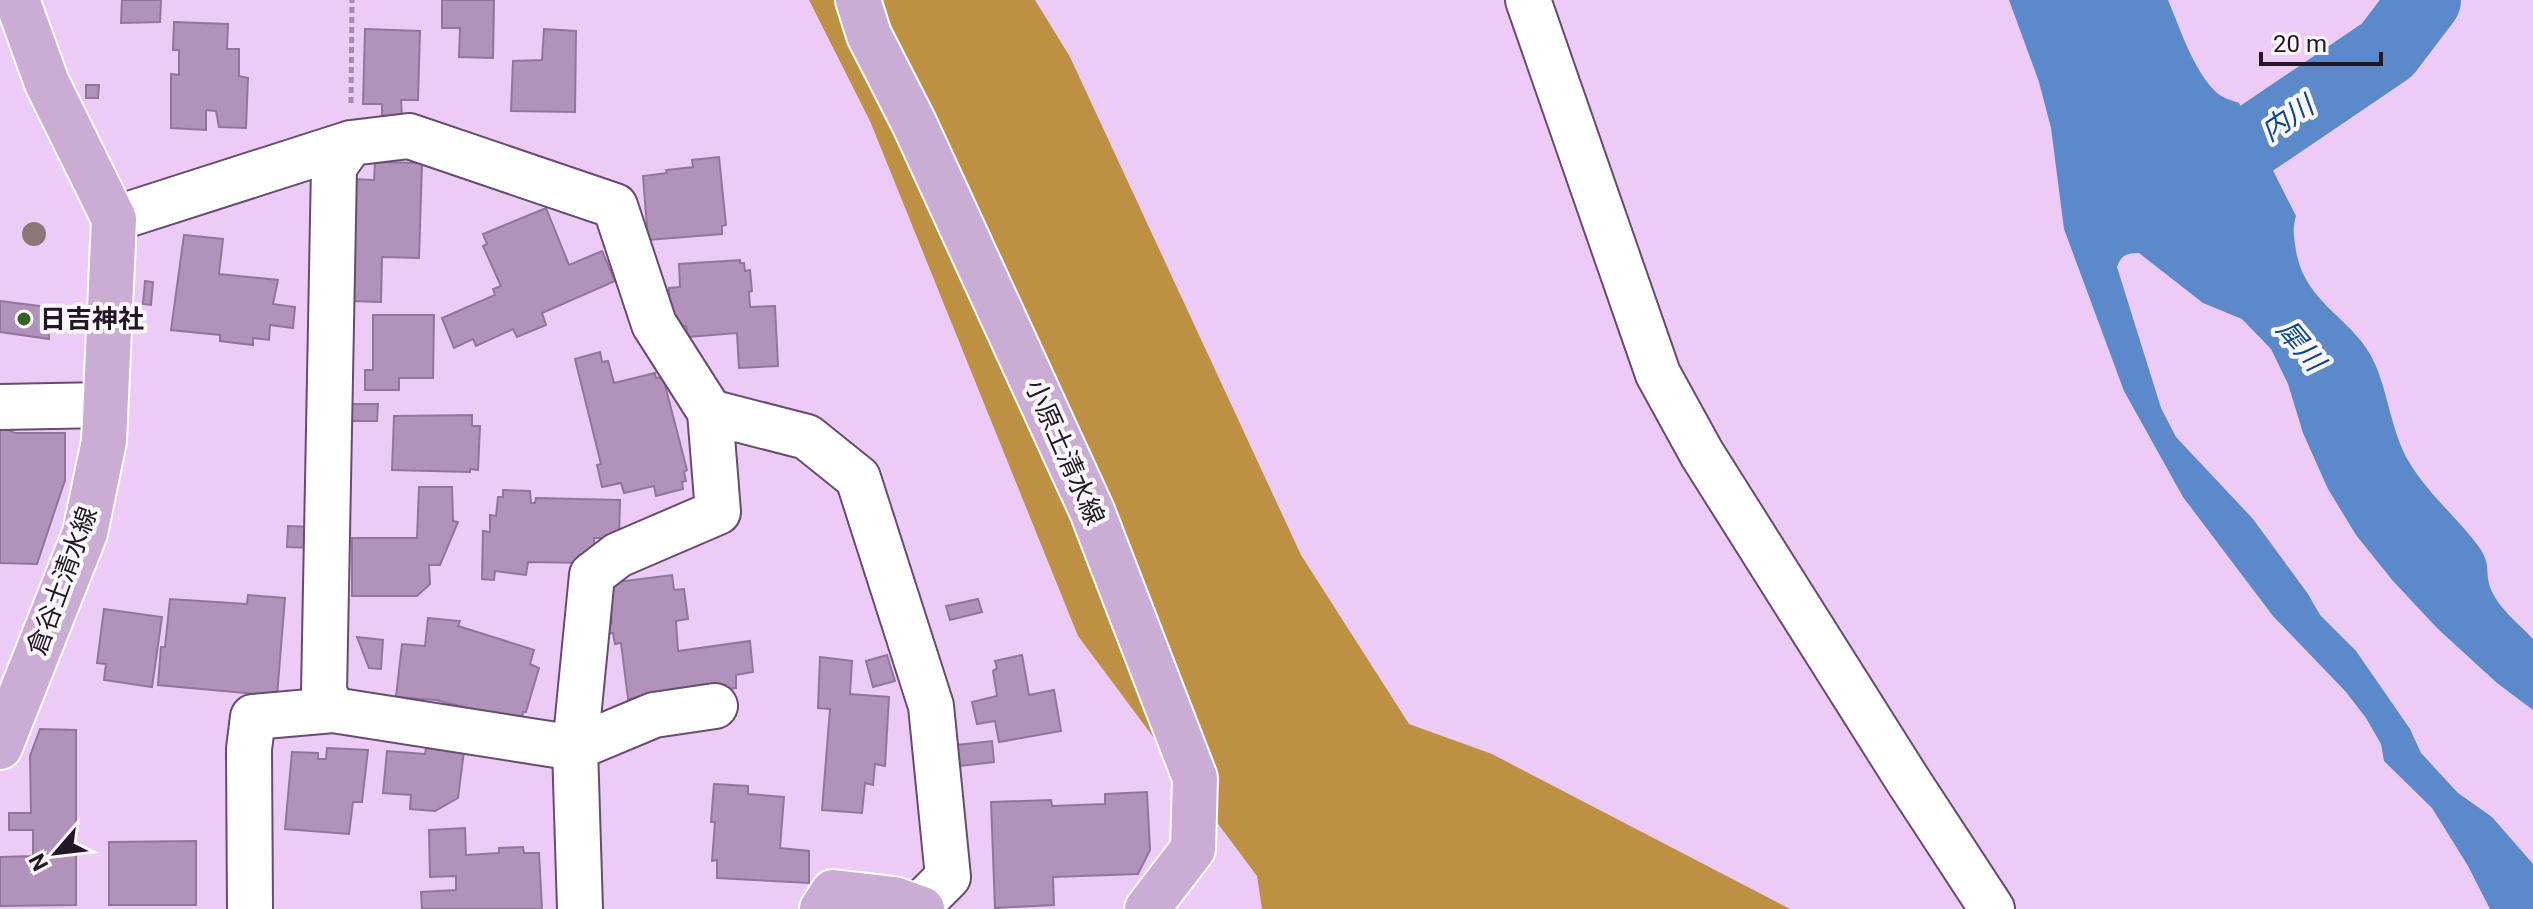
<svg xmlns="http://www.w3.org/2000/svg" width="2533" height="909" font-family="Roboto,'Noto Sans JP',sans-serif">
<rect width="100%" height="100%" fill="#ecccf6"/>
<path fill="#be9043" d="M809,0H1035L1070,57L1301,555L1409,724L1492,754L1790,909H1262L1257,876L1078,636L870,121Z"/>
<path fill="#5c89c9" d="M2009,0H2168C2180,28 2193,70 2216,92C2222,98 2231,100 2239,103L2296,216C2292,229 2294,237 2296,251C2305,305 2356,319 2375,364C2389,396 2391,431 2409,462C2428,494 2457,517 2479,547C2491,564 2485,571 2490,587C2497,607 2519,624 2533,639V710L2497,683L2438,629L2393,581L2356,535L2328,489L2303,433L2288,384L2271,349L2242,319L2203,303L2139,253C2127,253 2121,255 2117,267L2161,408L2176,437L2253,519L2308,594L2320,615L2356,651L2410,729L2421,753L2458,793L2492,817L2533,864V909H2490L2468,866L2432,808L2384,761L2381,744L2366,718L2346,692L2273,616L2183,497L2124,391L2064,229L2051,128L2039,82Z"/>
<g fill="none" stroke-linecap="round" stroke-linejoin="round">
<path stroke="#5c89c9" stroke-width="72" d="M2176,193L2387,50L2425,0"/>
</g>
<path fill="#b192bb" stroke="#93759c" stroke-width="2" d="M122,0H161L160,22L121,23Z
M442,0H494L493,58L459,57L460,28H442Z
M174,22L228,24L227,49H239V76L248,78L246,128L219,127L216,111L206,110V130L171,128V74L179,75V50H173Z
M365,29L420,31L418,100H401L402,117H382V104H363Z
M544,29L576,31L575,112L511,111L513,61L542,60Z
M86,85H99L98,98H86Z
M719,157L726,225L722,226V234L648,240L643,176L667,173L666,170L693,167L692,160Z
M375,162L422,163L419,258L382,257L381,302L348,301L350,179L374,180Z
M546,208L569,265L602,251L615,281L542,313L546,325L517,337L513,329L476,346L473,339L454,348L442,318L495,295L493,289L501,286L483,246L487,244L483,234Z
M184,235L223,239L219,274L278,280L273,304L295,307L293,328L270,325L269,340L253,338V345L220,341V335L171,330Z
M740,260V263H744L745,271L750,270L752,291L749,292L750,307L775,306L778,366L739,368L737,333L688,337L686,326L670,327L669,288L680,287L679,264Z
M145,281L153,282L151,305L143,304Z
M0,301L47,307L49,339L0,332Z
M373,315H434L433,378H399V390H365V370H373Z
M600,352L602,362L608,361L614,383L655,373L656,378L663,377L687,470L684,472L686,481L682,482L683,489L656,496L654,486L624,493L621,483L602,487L597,465L601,464L575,359Z
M348,404H378L377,421H348Z
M472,415V426H480L478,470L470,469V472L392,470L394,416Z
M4,428L15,433H65V480L37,564L0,563V429Z
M419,487H452L453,521L458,522L440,565H429L430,584L417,596H352V538H417Z
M503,490L530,491L531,503H535L536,498L620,500L619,538H594L595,557L590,563L528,562L526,575L495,571L494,580L482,579L483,531L490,532V515L496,516L498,497H503Z
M288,526L314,527V548L287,547Z
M672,575L674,590L684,589L688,619L676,621L678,651L750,641L753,672L736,675V688L628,699L621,643L615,644L613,633L607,634V625L612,623L608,583Z
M248,595L285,598L277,696L158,685L161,647H165L170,599L247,604Z
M978,599L982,612L950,620L946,606Z
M104,609L162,617L152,687L104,680L106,664L97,663Z
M428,618L460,621L458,626L534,650L530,664L539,668L526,712H523L521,721L436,700L396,697L402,644L425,646Z
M357,637L383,640L381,669L369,668Z
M887,655L895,681L873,687L866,661Z
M1022,655L1029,695L1054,690L1061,731L999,742L995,721L977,724L972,702L997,696L993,671L997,668L995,661Z
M820,657L852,661L850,694L889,697L885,766L875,764L873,785L865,783L862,813L822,810L830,709L818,708Z
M820,657L852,661L850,694L889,697L885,766L875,764L873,785L865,783L862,813L822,810L830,709L818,708Z
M40,729L76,730V905L0,906V857L33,856V830H9V813H31L30,756Z
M992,741L994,762L960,766L957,745Z
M327,748L368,750L362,802H353L349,834L285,829L292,752L318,753V759H326Z
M426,748L464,751L458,798L435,811L410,809L411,795L383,793L387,751L425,754Z
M714,784L748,786V794L784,797L780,848L809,851V883L717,878V860L712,861L715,822H711Z
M1147,792L1150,850L1138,874L1053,877L1054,905L995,908L991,802L1051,800L1052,806L1105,804V794Z
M465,828L466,855L499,853V848L523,847L524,853H539L542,909H422L421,892L456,890V876L430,877L429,830Z
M196,841V905H109V842Z"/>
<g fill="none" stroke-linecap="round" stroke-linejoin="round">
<defs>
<path id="minor" d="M1528,0L1658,374L1702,454L1907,779L1992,909
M114,219L351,143L409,136L615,206L654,324L710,412L807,437L858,478L931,706L948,877L918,907
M0,407L105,405
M333,710L575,748L592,575L618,555L718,512L710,412
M250,909L249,749L253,717L333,710L324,692L334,167L351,143
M580,909L575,748L654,715L715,706"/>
<path id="major" d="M858,0L869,35L914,123L1092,511L1195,778L1193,849L1147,909
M0,747L85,533L104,441L114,219L47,83L17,0
M822,909L833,892L894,899L922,909"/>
</defs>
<use href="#minor" stroke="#674b70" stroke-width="48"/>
<use href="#major" stroke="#fff" stroke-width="48"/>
<path stroke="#a48bac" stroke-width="5" stroke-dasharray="6 4" stroke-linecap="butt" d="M351,103L352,0"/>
<use href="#minor" stroke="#fff" stroke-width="44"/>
<use href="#major" stroke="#caacd4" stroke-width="44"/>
</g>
<circle fill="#8e7676" cx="34" cy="234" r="12"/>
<circle fill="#356322" stroke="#fcf8fd" stroke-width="3" cx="24" cy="319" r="8"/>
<g text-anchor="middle" stroke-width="8" stroke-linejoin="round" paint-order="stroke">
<g font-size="26" font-weight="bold" fill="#231726" stroke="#fcf8fd" text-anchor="start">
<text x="40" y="328">日吉神社</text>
</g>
<g font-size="26" fill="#231726" stroke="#fcf8fd">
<text transform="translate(1065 452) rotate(66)" y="9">小原土清水線</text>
<text transform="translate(62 581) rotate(-70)" y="9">倉谷土清水線</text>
</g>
<g font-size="28" font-style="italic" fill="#094693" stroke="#fcf8fd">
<text transform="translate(2287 118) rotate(-34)" y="10">内川</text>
<text transform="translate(2301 345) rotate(50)" y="10">犀川</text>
</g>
</g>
<g transform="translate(56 853) rotate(242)" stroke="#fcf8fd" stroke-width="6" paint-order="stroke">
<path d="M0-6L14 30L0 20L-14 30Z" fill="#231726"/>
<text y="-12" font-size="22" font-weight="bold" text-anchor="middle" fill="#231726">N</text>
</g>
<path d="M2261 52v12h120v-12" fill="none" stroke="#231726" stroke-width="4"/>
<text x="2273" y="52" font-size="24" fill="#231726" stroke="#fcf8fd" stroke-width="6" paint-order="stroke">20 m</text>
</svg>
